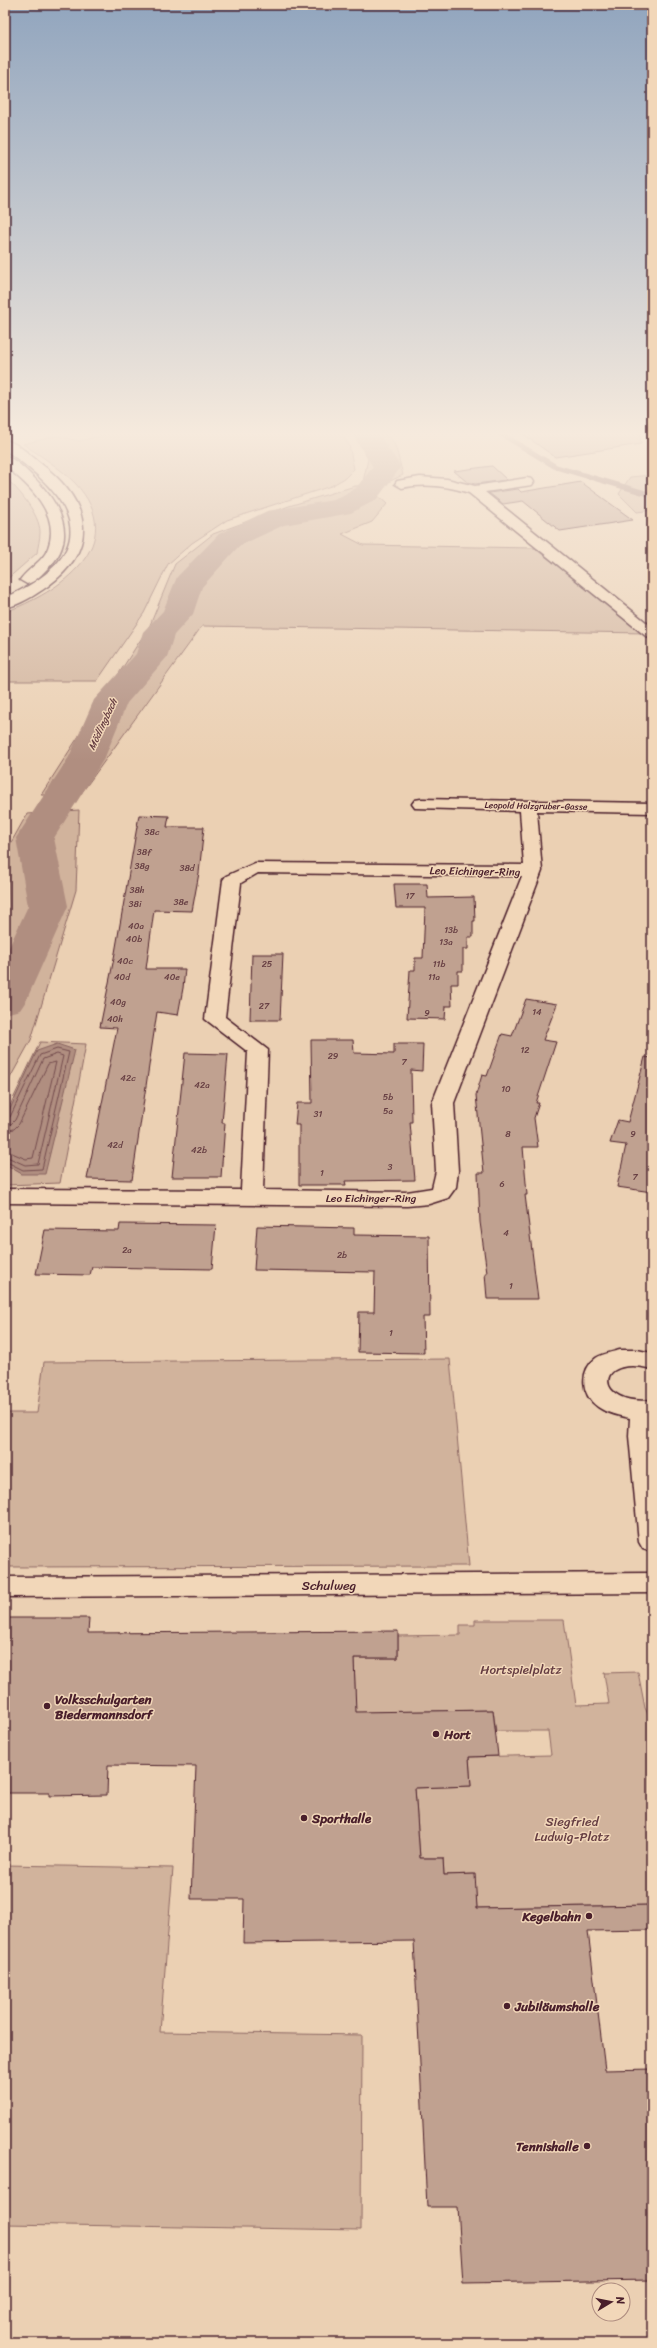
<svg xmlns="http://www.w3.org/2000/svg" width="657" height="2348" font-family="Sriracha,sans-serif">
<rect width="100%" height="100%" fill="#ebd0b3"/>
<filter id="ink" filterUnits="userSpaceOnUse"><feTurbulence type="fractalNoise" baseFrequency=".025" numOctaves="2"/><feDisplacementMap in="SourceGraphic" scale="8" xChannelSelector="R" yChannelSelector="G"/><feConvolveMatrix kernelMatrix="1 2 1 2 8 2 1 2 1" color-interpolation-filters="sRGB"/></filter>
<g filter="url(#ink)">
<path fill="#d1b39c" stroke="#8e6964" d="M117,432H340L349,445L354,469L345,478L331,486L227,520L192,543L168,564L144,613L97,681H5V612C58,593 132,544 75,483C60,468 41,456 23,444L57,436L79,441Z
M353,432C397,432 392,434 403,475L388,482H363L368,459Z
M652,475V510L637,512L619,494L630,477Z
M5,478C18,488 40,515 40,532C40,539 38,546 37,553L5,581Z
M384,485L376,494L387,504L372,522L342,534L363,545L534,548L646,633L202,626L80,795H41L150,625L175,564L213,534L289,506L355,486Z
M79,810L76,890L31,1040L5,1087V916L9,907L8,848L27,814Z
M40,1042L86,1044L60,1183L6,1185L8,1170L5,1169V1164L22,1174L37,1051L5,1120V1116Z
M450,1359L469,1566L5,1567V1413H37L44,1362Z
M475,1620H564L576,1705L609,1704L604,1673L638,1672L645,1708L652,1722V1905L477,1908L474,1874L444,1875L443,1858H420L415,1788L471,1786L469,1757L551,1755L548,1731H496L493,1710L378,1712V1730L214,1692L355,1690L354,1658H398V1636L460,1635V1625H475Z
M5,1865L173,1868L160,2032L362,2035L361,2230L5,2224Z"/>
<path fill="#b08e80" stroke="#87625e" d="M57,1044L75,1050L45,1174H22L5,1164V1120L37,1051Z"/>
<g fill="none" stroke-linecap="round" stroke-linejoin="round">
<path stroke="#734b4d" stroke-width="1" d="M5,1120L10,1117L40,1055L57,1049L69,1052L42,1169L23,1170L5,1161
M5,1125L11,1124L15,1120L43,1059L57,1054L63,1056L38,1164L25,1165L5,1156
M5,1131L14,1129L19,1124L48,1064L56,1062L33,1158L26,1159L5,1150"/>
<path stroke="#87625e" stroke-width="5" d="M498,432L556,467L652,495"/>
<path fill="#b08e80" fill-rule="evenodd" d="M351,432H377L401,467L376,500L351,513L284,525L239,546L202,587L193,614L174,635L167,657L127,703L105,757L54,838L68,906L26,1001L20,1010L5,1014V956L28,906L16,838L69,757L94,700L136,654L143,632L163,611L177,577L219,534L267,511L334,500L356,488L373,467Z"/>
</g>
<path fill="#c0a190" stroke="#4a1f2b" d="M520,432H640L641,444L555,457Z
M492,466L507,480L475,484L467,482L454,471Z
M581,482L633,520L560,531L523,501L503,504L489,493L518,489L521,492Z
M139,815L169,816L167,827H204L199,873L192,911L154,910L151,932L146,969H185L183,988L178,1015L157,1012L132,1180L87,1179L117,1028L100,1027L115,953Z
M394,884H427L428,898L474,897L475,921H473V937H468V949H463V971H458V984H451L452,1006H446L445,1019L407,1018L410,970H415V958H423L425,908H396Z
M252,954H283L280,1020H250Z
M526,999L557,1004L543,1040L556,1042L536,1103H539L534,1118L538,1147H523L527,1195H525L538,1299H487L485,1273H487L480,1222L478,1173H484L476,1095L482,1075L487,1076L502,1034L512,1036Z
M311,1040H353L354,1053L394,1054V1044H423L422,1071L411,1070L412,1122H410L415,1180L345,1181L346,1185H299V1125H295L297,1103H312Z
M185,1053L228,1054L222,1123H225L221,1177H172Z
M645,1057L652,1058V1192L617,1187L626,1145L610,1143L618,1120L628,1122Z
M120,1224L216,1225L212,1269L92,1267L90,1275L36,1274L45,1230L119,1231Z
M257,1226L354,1228V1235L429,1236L430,1317H423L424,1353L358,1352L359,1312H374L375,1272L254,1270Z
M5,1618H89L88,1633L398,1631V1658H354L356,1712L493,1710L498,1756L469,1757L471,1786L415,1788L420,1858H443L444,1875L475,1874L477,1908L652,1905V1930L588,1931L605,2070L652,2069V2280L463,2283L458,2207H427L414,1941L243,1943L244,1899H191L196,1766L108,1765L107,1795L49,1796V1793H5Z"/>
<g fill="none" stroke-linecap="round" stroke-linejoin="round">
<defs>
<path id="minor" d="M420,477L447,479L475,486L527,478L532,479L534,482L532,485L485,492L652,627V639L647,637L469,493C447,486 425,483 402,488L395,484L397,481Z
M421,799L652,803V813L537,811L542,871L454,1103L458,1171L456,1187L448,1198L429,1204L407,1206L5,1203V1189L241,1190L248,1052L205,1019L223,880L226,876L255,863L524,865L520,811L415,808L412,804L415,800ZM258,873L522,876L432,1103L436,1171L432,1188L407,1192L263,1190L268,1050L225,1017L241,883Z
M620,1350H637L652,1353V1369C593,1353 594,1407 652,1400V1552L643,1549L639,1542L629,1436L630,1418C620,1416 606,1413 598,1407C581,1395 579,1371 596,1358C602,1354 612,1352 620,1350Z
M652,1573V1593L5,1597V1577Z"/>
<path id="motorway" d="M5,440C18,443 30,455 40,463C89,500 102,546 48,586C35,595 20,605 5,608V598C103,553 81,502 5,450Z
M5,456C15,459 25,469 32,476C59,501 81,539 46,570C40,576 35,582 27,584L20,580C28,568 43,562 48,548C61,514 29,485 5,466Z"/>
</defs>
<use href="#minor" stroke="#4a1f2b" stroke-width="3"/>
<use href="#motorway" stroke="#4a1f2b" stroke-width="3"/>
<use href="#minor" fill="#f2d7b9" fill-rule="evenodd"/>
<use href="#motorway" fill="#f2d7b9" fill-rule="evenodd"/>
</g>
</g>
<linearGradient id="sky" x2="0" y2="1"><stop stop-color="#91a5be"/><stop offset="0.57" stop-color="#f6eadd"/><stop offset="1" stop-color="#f6eadd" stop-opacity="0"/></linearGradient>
<rect width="657" height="761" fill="url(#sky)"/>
<g fill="#4a1f2b" stroke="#f2d7b9" stroke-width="1.5">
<circle cx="47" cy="1706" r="4"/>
<circle cx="436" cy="1734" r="4"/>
<circle cx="304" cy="1818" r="4"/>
<circle cx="589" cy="1916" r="4"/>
<circle cx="507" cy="2006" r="4"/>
<circle cx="587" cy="2146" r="4"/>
</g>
<g text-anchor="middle" stroke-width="3" stroke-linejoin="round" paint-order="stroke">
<g font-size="9" fill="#4a1f2b" stroke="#f2d7b9">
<text transform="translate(536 806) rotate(1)" y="3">Leopold Holzgruber-Gasse</text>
</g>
<g font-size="9" fill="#684044">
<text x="152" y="835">38c</text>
<text x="144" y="855">38f</text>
<text x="142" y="869">38g</text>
<text x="187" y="871">38d</text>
<text x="137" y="893">38h</text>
<text x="410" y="899">17</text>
<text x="181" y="905">38e</text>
<text x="135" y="907">38i</text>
<text x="136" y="929">40a</text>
<text x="451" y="933">13b</text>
<text x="134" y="942">40b</text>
<text x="446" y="945">13a</text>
<text x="125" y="964">40c</text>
<text x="267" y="967">25</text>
<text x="439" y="967">11b</text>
<text x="122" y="980">40d</text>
<text x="172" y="980">40e</text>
<text x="434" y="980">11a</text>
<text x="118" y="1005">40g</text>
<text x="264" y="1009">27</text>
<text x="537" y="1015">14</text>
<text x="427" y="1016">9</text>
<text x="115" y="1022">40h</text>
<text x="525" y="1053">12</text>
<text x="333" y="1059">29</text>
<text x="404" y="1065">7</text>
<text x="128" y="1081">42c</text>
<text x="202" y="1088">42a</text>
<text x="506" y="1092">10</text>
<text x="388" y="1100">5b</text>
<text x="388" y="1114">5a</text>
<text x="318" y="1117">31</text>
<text x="508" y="1137">8</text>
<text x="633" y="1137">9</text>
<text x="115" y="1148">42d</text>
<text x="199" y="1153">42b</text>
<text x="390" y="1170">3</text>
<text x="322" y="1176">1</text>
<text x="635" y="1180">7</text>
<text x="502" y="1187">6</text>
<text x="506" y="1236">4</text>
<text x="127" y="1253">2a</text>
<text x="342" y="1258">2b</text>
<text x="511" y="1289">1</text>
<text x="391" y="1336">1</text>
</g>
<g font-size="10" font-style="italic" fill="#643b40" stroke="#f2d7b9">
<text transform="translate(102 724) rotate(-65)" y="4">Mödlingbach</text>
</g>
<g font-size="11" fill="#4a1f2b" stroke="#f2d7b9">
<text transform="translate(475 871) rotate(1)" y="4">Leo Eichinger-Ring</text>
<text x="371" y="1202">Leo Eichinger-Ring</text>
</g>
<g font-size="13" fill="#4a1f2b" stroke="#f2d7b9">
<text x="329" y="1590">Schulweg</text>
</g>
<g font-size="13" fill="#653d42" stroke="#f2d7b9">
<text x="521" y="1674">Hortspielplatz</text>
<text x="572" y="1826">Siegfried<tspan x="572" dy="15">Ludwig-Platz</tspan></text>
</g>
<g font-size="13" font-weight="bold" fill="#4a1f2b" stroke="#f2d7b9" text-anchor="start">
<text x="55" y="1704">Volksschulgarten<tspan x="55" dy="15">Biedermannsdorf</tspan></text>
<text x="444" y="1739">Hort</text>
<text x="312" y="1823">Sporthalle</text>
<text x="581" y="1921" text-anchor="end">Kegelbahn</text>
<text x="515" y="2011">Jubiläumshalle</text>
<text x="579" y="2151" text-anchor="end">Tennishalle</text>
</g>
</g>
<rect width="657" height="2348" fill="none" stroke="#f2d7b9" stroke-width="20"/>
<rect x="10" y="10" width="637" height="2328" fill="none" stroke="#4a1f2b" stroke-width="1.5" filter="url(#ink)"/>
<g transform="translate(611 2302) rotate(80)"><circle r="19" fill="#f2d7b9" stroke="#af8d80"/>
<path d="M0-3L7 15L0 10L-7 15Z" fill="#4a1f2b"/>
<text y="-6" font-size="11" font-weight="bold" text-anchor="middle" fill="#4a1f2b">N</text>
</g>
</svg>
